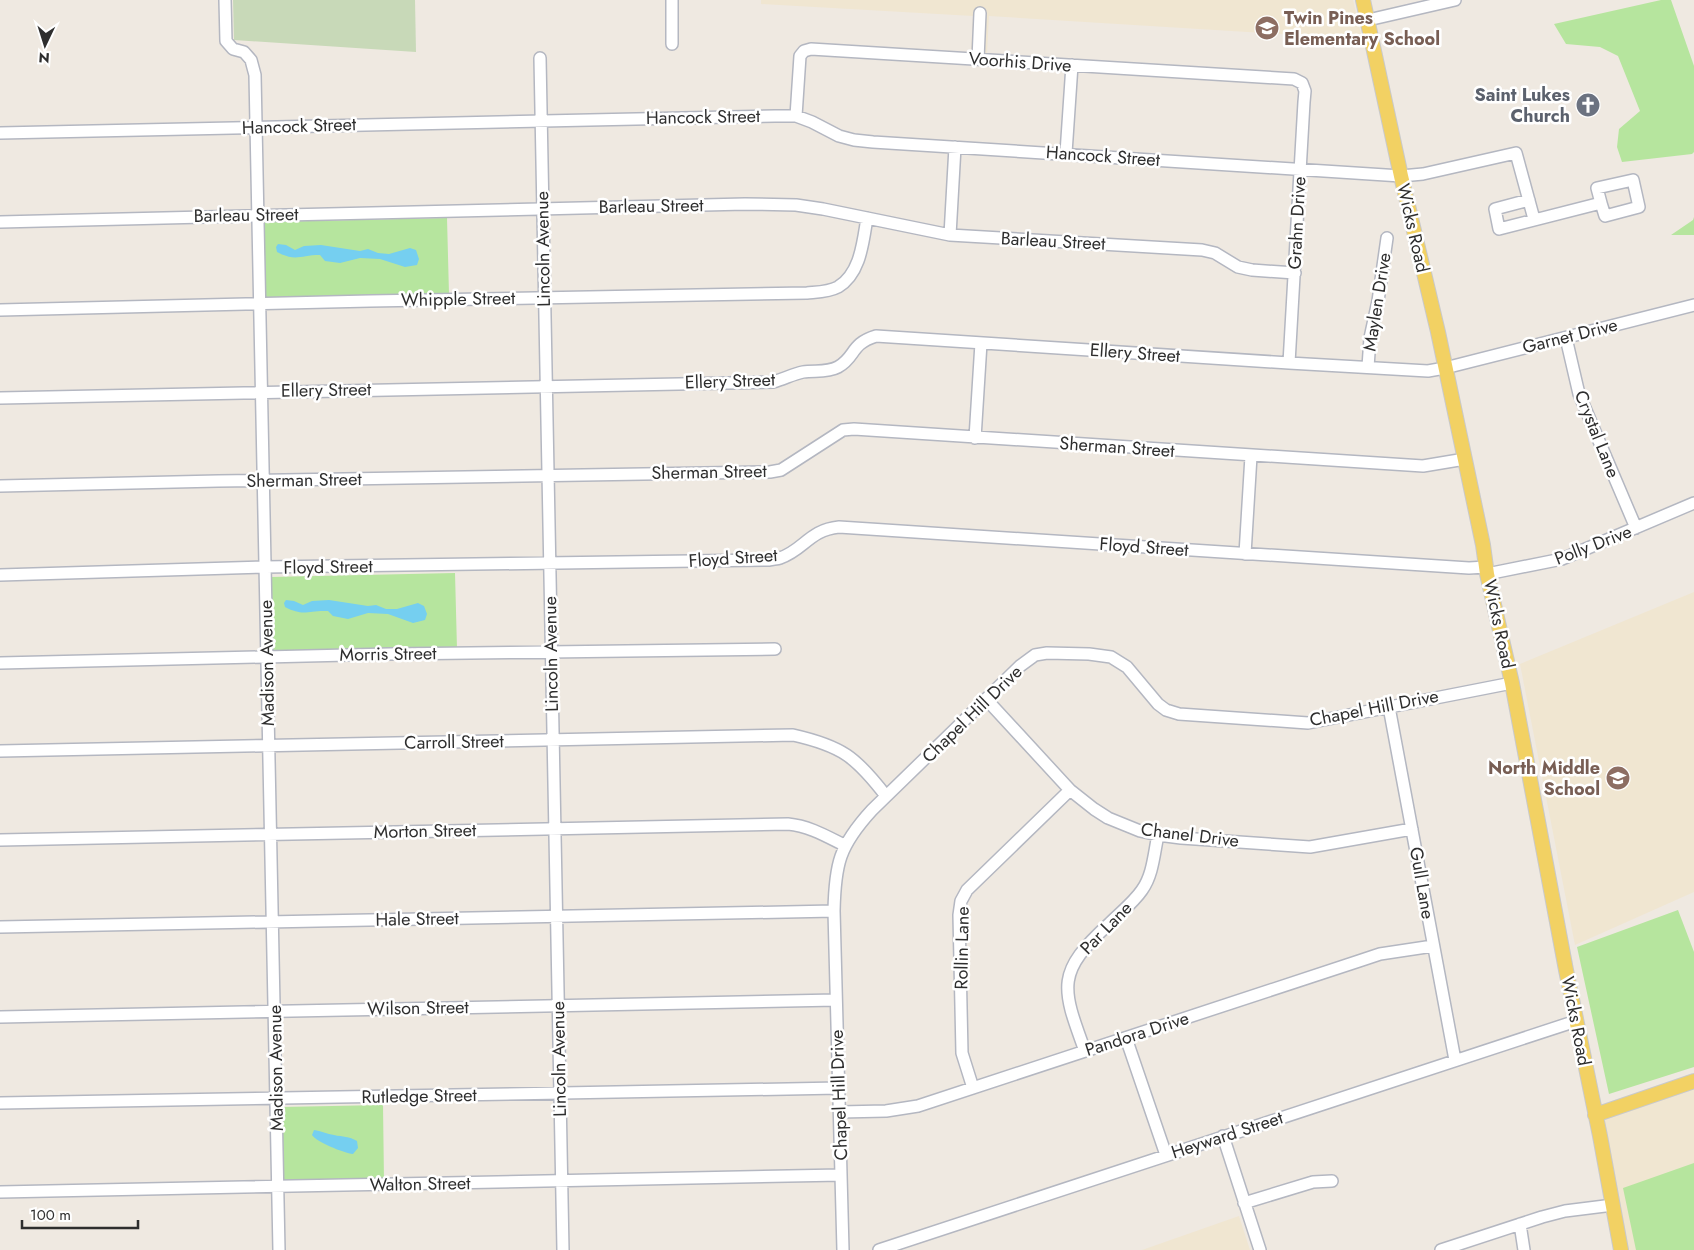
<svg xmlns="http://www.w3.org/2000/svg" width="1694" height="1250" font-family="Jost,sans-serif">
<rect width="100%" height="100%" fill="#efe9e1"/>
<path fill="#f0e6d1" d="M761,0H1353L1362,39L989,16L987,53L971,52L973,16L761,4Z
M1694,592V892L1575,945L1520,664Z
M1694,1083V1250H1616L1592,1118Z
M1239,1216L1250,1250H1142Z"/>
<path fill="#b6e59e" d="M1661,0H1671L1694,66V152L1692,154L1622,162L1617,147L1619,129L1640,111L1618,56L1600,47L1566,44L1554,24Z
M1694,217V235H1671L1693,220Z
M447,218L449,294L264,298L263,222Z
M455,573L457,649L272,653L271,577Z
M1678,910L1694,952V1067L1609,1094L1577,947Z
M383,1105L384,1181L283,1182L281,1107Z
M1694,1163V1250H1636L1623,1188Z"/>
<path fill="#c8d9b8" d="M233,0H415L416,52L234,40Z"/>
<path fill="#75cff0" d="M278,244L286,245L295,250L304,246L321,245L360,251L368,249L378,253L389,254L410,248L416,250L419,259L417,265L405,267L380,259L360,258L340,263L325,261L320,255C300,255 296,262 277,252L276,247Z
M286,600L294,601L303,605L312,601L329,600L368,606L376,605L386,609H397L418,603L424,606L427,614L425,620L413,623L388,614L368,613L348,619L333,616L328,611C308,610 304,617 285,607L284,603Z
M314,1130C321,1131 327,1134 334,1135C343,1137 349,1136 357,1141L358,1148L353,1154C344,1153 316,1142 312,1135Z"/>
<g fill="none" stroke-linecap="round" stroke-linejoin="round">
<defs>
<path id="minor" d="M225,0L226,41L233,49L244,52L251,60L255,75L279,1250
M672,0V44
M1368,20L1455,0
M540,58L563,1250
M978,59L980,13
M796,116L800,56L804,51L811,49L1294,79L1302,83L1305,91L1304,102L1289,363
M0,133L775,116H796L812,122L839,136L854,140L873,142L1401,176L1423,174L1516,153L1534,219
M1066,153L1072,65
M1529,200L1495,209L1499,229L1601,203L1605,216L1639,207L1633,180L1597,188L1601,203
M0,222L745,204L796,205L823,209L950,235L1202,250L1215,253L1238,267L1252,270L1295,273
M950,235L955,147
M0,310L370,301L807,293C817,292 829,292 838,287C861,273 863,241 867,218
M1566,338L1579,394L1636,528
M1368,367L1370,338L1378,301L1387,238
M0,398L773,382C784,379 793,374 803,372C814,370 827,373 838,367C856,357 850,344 876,336L1289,363L1428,371L1445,368L1694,305
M975,438L981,343
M0,486L218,481L770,472L781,470L843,430L854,429L1423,466L1465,459
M1245,554L1251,456
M1487,574L1562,559L1694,503
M0,575L265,567L769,560C772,559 777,559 780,558C804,550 809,530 839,527L1469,568L1486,567
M0,663L390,654L775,649
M987,700L1070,790L1094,809L1108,818L1140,831L1158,835L1181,838L1310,847L1412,829
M1389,707L1455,1060
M0,751L793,735C842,746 856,757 886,796
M0,840L788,824C809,826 826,836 844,845
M0,927L834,911
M0,1017L836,1000
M1126,1038L1166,1155
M1085,1051C1061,986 1056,972 1110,923C1120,913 1134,902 1142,890C1153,875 1154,853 1158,835
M973,1088L962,1053L959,915L961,901L967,890L1070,790
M0,1103L839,1088
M840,1112L886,1111L918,1106L1359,961L1380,954L1433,946
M1223,1136L1260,1250
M0,1192L841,1175
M1244,1203L1313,1182L1332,1181
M1520,1224L1524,1250
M843,1250L834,911C835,864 839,846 872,810L1020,666L1035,655L1047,653L1089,654L1111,657L1127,667L1158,704L1166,710L1179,714L1308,723L1512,683
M879,1250L1576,1021
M1441,1250L1542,1217L1565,1211L1613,1205"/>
<path id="major" d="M1363,0L1401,176L1438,332L1483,545L1487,574L1512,683L1566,970L1600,1136L1621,1250
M1595,1115L1694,1081"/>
</defs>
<use href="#minor" stroke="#b4b7c1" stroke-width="14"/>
<use href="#major" stroke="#c9c9c9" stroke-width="16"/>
<use href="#minor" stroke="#fff" stroke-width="11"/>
<use href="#major" stroke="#f2d163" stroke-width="14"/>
</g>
<defs>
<symbol id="school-disc" viewBox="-11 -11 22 22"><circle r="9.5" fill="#8d6e63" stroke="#fff"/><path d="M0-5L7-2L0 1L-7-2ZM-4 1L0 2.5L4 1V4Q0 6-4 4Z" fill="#fff"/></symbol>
<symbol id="church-disc" viewBox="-11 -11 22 22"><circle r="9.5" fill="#6b7280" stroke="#fff"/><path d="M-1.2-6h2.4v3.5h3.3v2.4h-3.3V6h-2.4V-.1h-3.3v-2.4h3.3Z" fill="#fff"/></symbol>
</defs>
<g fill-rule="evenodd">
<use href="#school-disc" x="1253" y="14" width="28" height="28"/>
<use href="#church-disc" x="1574" y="91" width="28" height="28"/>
<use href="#school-disc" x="1604" y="764" width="28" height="28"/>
</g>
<g text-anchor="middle" stroke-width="5" stroke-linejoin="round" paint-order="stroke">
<g font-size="18" font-weight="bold" fill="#785e54" stroke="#fff" text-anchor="start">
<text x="1284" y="24">Twin Pines<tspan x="1284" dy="21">Elementary School</tspan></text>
<text x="1600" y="774" text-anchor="end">North Middle<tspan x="1600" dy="21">School</tspan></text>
</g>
<g font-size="18" fill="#2e2e2e" stroke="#fff">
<text transform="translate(1020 62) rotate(4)" y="6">Voorhis Drive</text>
<text transform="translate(703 117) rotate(-1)" y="6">Hancock Street</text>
<text transform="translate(299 126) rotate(-2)" y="6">Hancock Street</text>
<text transform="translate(1103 156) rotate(4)" y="6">Hancock Street</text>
<text transform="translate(651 206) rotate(-1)" y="6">Barleau Street</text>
<text transform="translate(246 215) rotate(-1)" y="6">Barleau Street</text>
<text transform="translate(1297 223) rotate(-87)" y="6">Grahn Drive</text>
<text transform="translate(1413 228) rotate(77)" y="6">Wicks Road</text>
<text transform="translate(1053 241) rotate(3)" y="6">Barleau Street</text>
<text transform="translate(543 249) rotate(-91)" y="6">Lincoln Avenue</text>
<text transform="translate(458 299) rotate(-1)" y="6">Whipple Street</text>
<text transform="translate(1377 302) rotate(-81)" y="6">Maylen Drive</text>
<text transform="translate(1570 336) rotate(-14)" y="6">Garnet Drive</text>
<text transform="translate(1135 353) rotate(4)" y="6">Ellery Street</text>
<text transform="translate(730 381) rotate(-2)" y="6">Ellery Street</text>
<text transform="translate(326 390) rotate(-1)" y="6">Ellery Street</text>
<text transform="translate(1597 434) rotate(68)" y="6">Crystal Lane</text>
<text transform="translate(1117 447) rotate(4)" y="6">Sherman Street</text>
<text transform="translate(709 472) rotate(-1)" y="6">Sherman Street</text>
<text transform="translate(304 480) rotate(-1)" y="6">Sherman Street</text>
<text transform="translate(1593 545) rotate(-21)" y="6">Polly Drive</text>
<text transform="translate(1144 547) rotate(4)" y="6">Floyd Street</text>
<text transform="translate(733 558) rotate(-4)" y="6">Floyd Street</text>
<text transform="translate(328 567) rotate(-1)" y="6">Floyd Street</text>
<text transform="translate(1499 624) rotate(78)" y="6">Wicks Road</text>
<text transform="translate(388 654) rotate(-1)" y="6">Morris Street</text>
<text transform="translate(551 654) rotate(-91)" y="6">Lincoln Avenue</text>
<text transform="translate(267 663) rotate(-91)" y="6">Madison Avenue</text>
<text transform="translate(1374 708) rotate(-11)" y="6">Chapel Hill Drive</text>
<text transform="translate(972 714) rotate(-44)" y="6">Chapel Hill Drive</text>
<text transform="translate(454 742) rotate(-1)" y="6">Carroll Street</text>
<text transform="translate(425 831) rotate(-1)" y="6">Morton Street</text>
<text transform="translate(1190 835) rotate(7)" y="6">Chanel Drive</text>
<text transform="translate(1422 883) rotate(80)" y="6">Gull Lane</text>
<text transform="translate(417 919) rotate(-1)" y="6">Hale Street</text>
<text transform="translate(1106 928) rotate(-46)" y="6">Par Lane</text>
<text transform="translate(962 948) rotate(-89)" y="6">Rollin Lane</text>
<text transform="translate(418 1008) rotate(-1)" y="6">Wilson Street</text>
<text transform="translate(1576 1021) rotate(79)" y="6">Wicks Road</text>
<text transform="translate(1137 1034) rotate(-18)" y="6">Pandora Drive</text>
<text transform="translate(559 1059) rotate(-91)" y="6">Lincoln Avenue</text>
<text transform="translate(276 1068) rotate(-91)" y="6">Madison Avenue</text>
<text transform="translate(839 1095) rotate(-92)" y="6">Chapel Hill Drive</text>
<text transform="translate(419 1096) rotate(-1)" y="6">Rutledge Street</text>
<text transform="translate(1227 1135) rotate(-18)" y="6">Heyward Street</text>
<text transform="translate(420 1184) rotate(-1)" y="6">Walton Street</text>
</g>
<g font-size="18" font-weight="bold" fill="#5b616d" stroke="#fff" text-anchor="end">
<text x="1570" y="101">Saint Lukes<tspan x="1570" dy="21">Church</tspan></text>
</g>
</g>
<g transform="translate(45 45) rotate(184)" stroke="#ffffff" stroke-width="4" paint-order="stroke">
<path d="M0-4L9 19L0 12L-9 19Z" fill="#2e2e2e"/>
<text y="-8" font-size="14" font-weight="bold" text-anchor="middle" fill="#2e2e2e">N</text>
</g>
<path d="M22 1220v8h116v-8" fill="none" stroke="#2e2e2e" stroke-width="2.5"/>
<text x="30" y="1220" font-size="15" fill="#2e2e2e" stroke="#ffffff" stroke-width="4" paint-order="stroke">100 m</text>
</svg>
